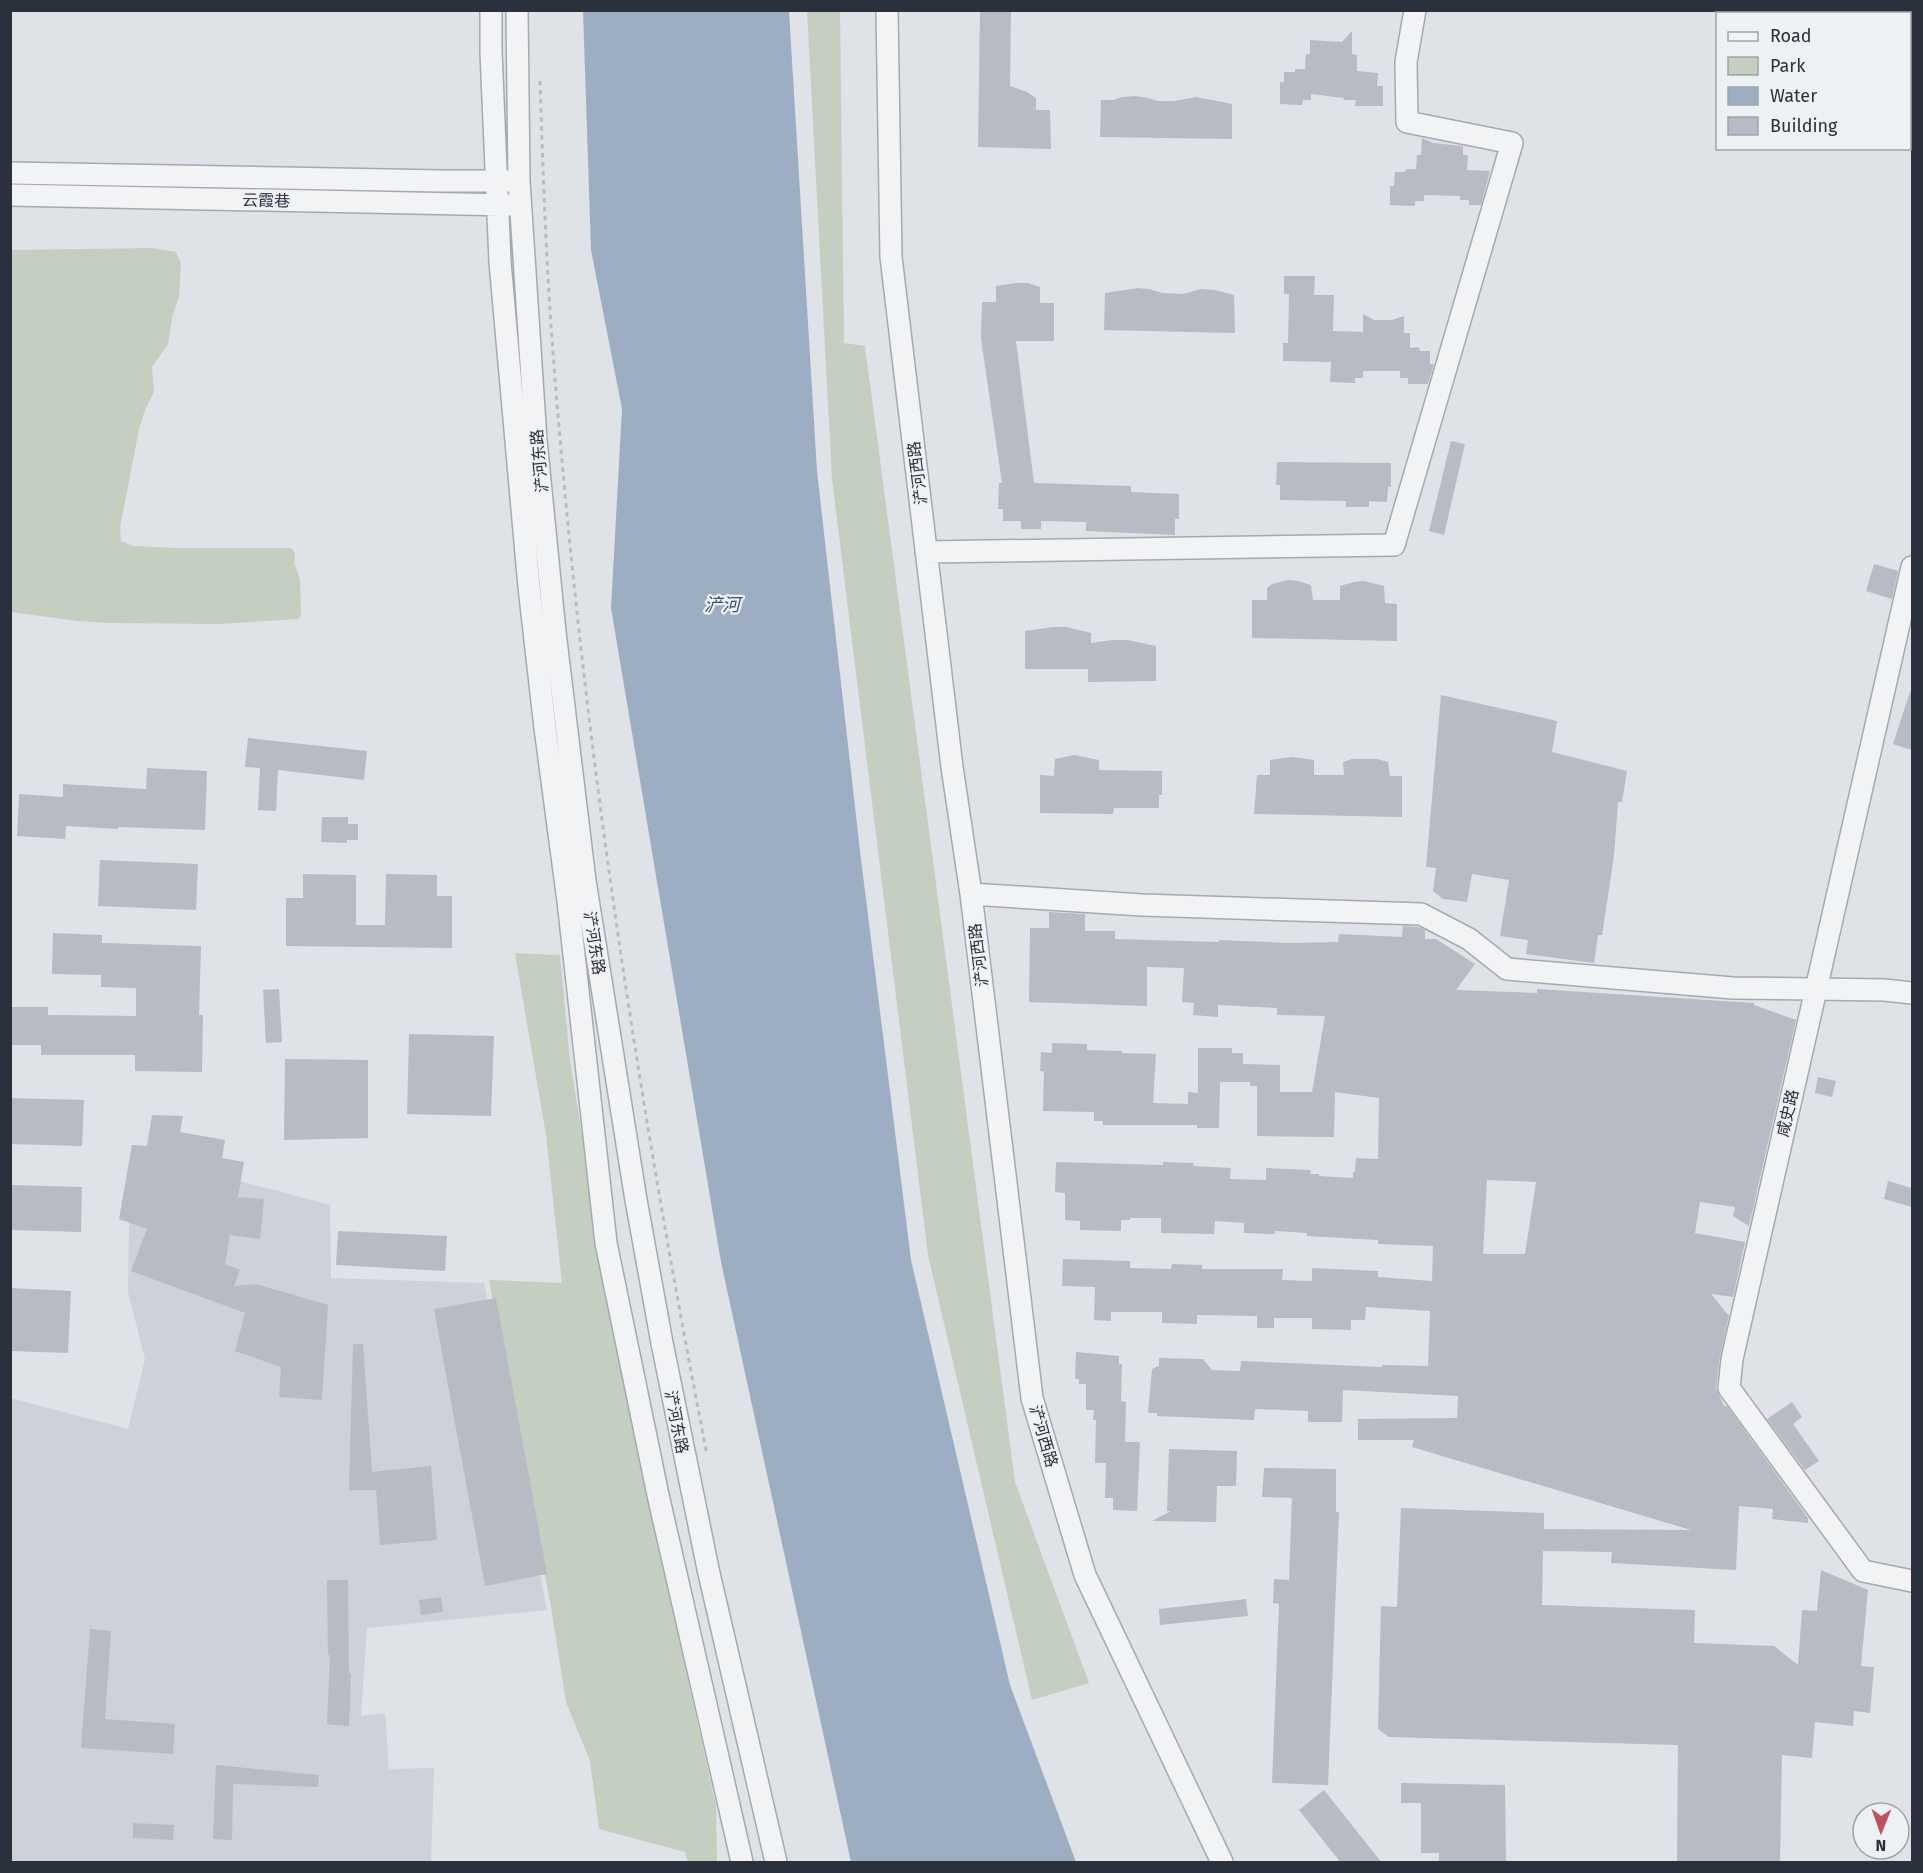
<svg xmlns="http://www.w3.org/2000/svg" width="1923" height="1873" font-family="'Fira Sans','Noto Sans SC',sans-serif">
<rect width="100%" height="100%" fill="#dfe2e7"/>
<path fill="#ced1d8" d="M130,1152L330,1205L331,1278L484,1283L547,1610L367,1628L361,1716L385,1713L389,1769L434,1768L431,1862H14L10,1858V1398L128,1429L145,1359L128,1292Z"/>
<path fill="#c4cfc1" d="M807,11H840L844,343L865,346L1015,1482L1089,1683L1032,1700L928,1255L832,479Z
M152,248L176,252L181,264L179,297L172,317L168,344L152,367L154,392L145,410L139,429L120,528L121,541L133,546L178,548H291L295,553L294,563L300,579L301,616L298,619L220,624L108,623L78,621L11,612V250Z
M515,953L560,955L570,1060L597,1229L653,1523L716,1806L717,1862H688L685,1852L599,1829L590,1761L566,1702L551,1607L489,1280L562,1283L546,1135Z"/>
<path fill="#9eaec2" d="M583,11H789L817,471L860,851L911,1260L1010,1685L1076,1862H851L721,1262L611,608L622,409L591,250Z"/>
<path fill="#b7bbc3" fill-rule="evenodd" d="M980,10H1011L1010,86L1027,92L1036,98V110H1050L1051,149L978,147Z
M1352,31V54L1357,55V71L1378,73L1377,86H1383V106H1355L1356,100H1343L1344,98L1311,94V100H1303L1302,105L1280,104V82H1284V72H1295V69H1305L1306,54H1310V40L1342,42Z
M1135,96L1148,98L1158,101H1174L1196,97L1232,104V139L1100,137L1101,100H1113L1122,97Z
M1422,138L1433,143L1463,146V155H1468L1467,170L1490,171L1481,205H1469V200H1460V196L1424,195V201H1415V206L1390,205V186H1394L1395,172H1404L1407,169H1416L1417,155H1421Z
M1284,276H1315L1314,295H1334L1333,331L1363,332V314L1374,320H1392L1404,316V333H1410V348L1419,347L1420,351H1430V364H1434L1428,384H1408V378H1400V371H1363V378H1355V383L1330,382L1331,362L1283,361V343H1288L1289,294H1284Z
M1016,283H1027L1040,287V303H1054V341H1016L1034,483L1131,486V492L1179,494V519H1175V535L1086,531V522L1041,521V529H1021V521H1003V509H998L999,483H1002L981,339L982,302H996V286Z
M1138,288L1149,289L1162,293L1183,294L1201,289L1215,290L1234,295L1235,333L1104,330L1105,293Z
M1451,441L1465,444L1444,535L1429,531Z
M1277,462L1391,463V487H1388L1387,502L1369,501V507H1346V501L1280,500V485H1276Z
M1874,564L1898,571L1892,599L1866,591Z
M1288,580L1298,581L1311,585L1313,600H1340V586L1354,582L1364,581L1384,586L1385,603L1397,604V641L1252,638V600H1267V588L1272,584Z
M1053,627H1066L1091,633V643L1112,640H1128L1156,646V681L1088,682V669H1025V631Z
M1910,692H1912V750L1893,744Z
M1441,695L1557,721L1552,752L1627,771L1622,802H1618L1614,856L1602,935H1598L1594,963L1526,954L1528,940L1500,936L1509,880L1472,874L1467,902L1443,899L1433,891L1436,868L1426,867Z
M248,738L367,751L364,780L278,770L276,811L258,810L260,768L245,767Z
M1074,755L1099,760V770L1162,771V795H1159V808H1114L1113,814L1040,813V775L1054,776L1055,759Z
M1292,757L1314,760V775H1344L1343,762L1352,759H1377L1388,762L1390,776H1402V817L1254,814L1257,775H1270V760Z
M147,768L207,771L205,830L118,827V829L66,826L65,839L17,836L19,794L63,797V784L146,789Z
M322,817H348V824H358V840H347V843L321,842Z
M100,860L198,864L196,910L98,906Z
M303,874L356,875V925H385L386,874L437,875V896H452V948L286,946V898H303Z
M1049,912L1085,914V931H1115V939L1219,942V940L1289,943L1338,942L1339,934L1402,937L1403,926L1418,927L1425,930V939H1436L1475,964L1456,990L1537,993V989L1754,1003V1005L1796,1020L1749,1226L1733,1216L1735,1207L1700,1202L1695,1233L1745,1242L1733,1297L1711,1294L1729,1316L1720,1356L1716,1388L1724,1406H1727L1808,1518V1523L1772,1519L1773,1509L1739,1506L1736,1570L1611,1563L1612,1552L1543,1551L1542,1605L1695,1610L1694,1643L1774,1646L1798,1665L1802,1610L1817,1611L1821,1570L1868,1590L1861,1666L1874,1667L1870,1713L1854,1711L1853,1726L1815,1722L1812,1758L1782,1755L1780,1863H1677L1678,1745L1389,1737L1378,1729L1381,1606L1397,1607L1401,1508L1544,1513V1529L1691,1530L1412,1447L1414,1440H1358V1419L1457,1418L1458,1396L1343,1390L1342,1422H1308V1411L1255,1409L1254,1420L1157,1416V1413H1148L1152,1369L1159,1366V1358L1203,1359L1212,1370L1240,1371L1241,1361L1382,1367V1365L1428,1366L1430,1311L1366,1307L1365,1320H1351V1330L1312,1329V1318H1274V1328H1257V1316L1197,1315V1324L1162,1323V1312H1111V1321L1094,1320L1095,1287L1062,1286L1063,1259L1130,1261V1268L1171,1269L1172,1264L1202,1265V1269H1283L1282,1280L1312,1281V1268L1378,1271V1277L1432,1281L1433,1246L1378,1244V1240L1307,1236V1233L1275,1231V1234L1244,1233V1223L1215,1221L1214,1234L1161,1233V1218H1130V1220H1121V1231L1080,1230V1221L1065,1220V1193L1055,1192L1056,1162L1163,1165V1162L1194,1163L1193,1166L1231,1168L1230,1179L1266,1180V1168L1311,1170L1310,1174H1319V1176L1353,1178V1172H1355L1356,1158L1378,1159L1379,1098L1335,1092L1334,1137L1257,1136V1086H1250V1082H1220L1219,1128H1197V1125H1103V1121H1094V1112L1043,1111L1044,1072L1040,1071L1041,1052L1052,1053V1043L1087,1044V1050L1122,1051V1053L1156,1054L1153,1103L1188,1104V1092L1198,1093V1048H1232V1053H1243V1064L1280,1065V1092H1312L1325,1016L1277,1015V1008L1218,1005V1017L1193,1015L1194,1003L1182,1002L1184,968L1147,967V1006L1029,1002L1030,928H1049ZM1487,1180L1536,1182L1525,1254H1483Z
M53,933L102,935V943L201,946L199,1015H203L202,1072L135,1071V1055H41V1045H10V1007H48V1015L136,1016V988L101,987V975L52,974Z
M279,989L282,1042L266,1043L263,990Z
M409,1034L494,1036L491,1116L407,1114Z
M285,1059L368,1060V1138L284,1140Z
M1818,1077L1836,1081L1832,1097L1815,1093Z
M10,1098L84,1100L82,1146L10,1144Z
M152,1115L183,1116L180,1132L225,1140L222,1158L244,1162L238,1197L264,1199L260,1239L230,1235L225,1264L240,1270L234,1286L256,1284L328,1305L322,1400L279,1397L281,1367L235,1351L245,1313L131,1271L147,1229L119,1219L132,1145L147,1146Z
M1888,1181L1912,1188V1207L1884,1199Z
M10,1185L82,1187L81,1232L10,1230Z
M338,1231L447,1236L445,1271L336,1265Z
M10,1288L71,1291L68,1353L10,1351Z
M496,1298L547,1574L485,1586L434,1309Z
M353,1344H363L372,1472L431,1466L437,1540L380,1545L376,1490H349Z
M1076,1352L1119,1356V1364H1122L1121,1401L1126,1402L1125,1442H1140L1137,1511L1113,1510V1498H1105L1106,1463H1095L1096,1420H1093L1094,1410H1086V1384H1079V1379H1075Z
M1792,1402L1802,1417L1793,1424L1819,1461L1805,1470L1767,1419Z
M1169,1449L1237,1451L1236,1486H1217L1216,1522L1152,1521L1171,1511H1167Z
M1264,1468L1336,1469V1512H1339L1328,1785L1272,1783L1279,1604L1273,1603L1274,1579L1289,1580L1292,1498L1262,1497Z
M327,1580H348L349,1673H351L349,1726L327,1724L330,1655H328Z
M441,1597L443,1612L421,1615L419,1600Z
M1246,1599L1248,1616L1160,1625L1159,1609Z
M90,1629L111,1631L105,1719L175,1724L173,1754L81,1748Z
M216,1765L319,1775L318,1787L233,1784L232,1840L213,1839Z
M1401,1783L1505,1785L1506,1863H1439V1853H1421V1803H1401Z
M1324,1790L1382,1863H1341L1299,1810Z
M133,1823L174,1825L173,1840L133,1838Z"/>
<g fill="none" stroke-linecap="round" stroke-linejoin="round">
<defs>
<path id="minor" d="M491,10V52L500,262L529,587L545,728L568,901L606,1243L658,1495L742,1862
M517,10L519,181L536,440L555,632L585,881L636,1200L662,1343L708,1569L776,1862
M887,10L891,257L952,767L971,894L1032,1398L1085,1575L1222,1862
M10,173L441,181H510
M10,195L511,205
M926,552L1394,545L1512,143L1407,122L1406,62L1415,10
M1912,567L1732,1359L1729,1388L1863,1571L1912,1581
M971,894L1142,905L1421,914L1469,939L1507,969L1733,988L1884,990L1912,993"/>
</defs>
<use href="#minor" stroke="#a5a9b0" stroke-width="24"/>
<path stroke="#b9bcc1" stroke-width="3" stroke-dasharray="4.5 4.5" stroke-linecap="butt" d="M540,81C543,172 546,262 553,352C581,723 636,1090 707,1455"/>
<use href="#minor" stroke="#f1f3f5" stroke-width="21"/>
</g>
<g text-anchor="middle" stroke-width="4.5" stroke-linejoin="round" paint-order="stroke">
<g font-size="16" fill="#2a303c" stroke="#eef1f4">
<text transform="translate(266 200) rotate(1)" y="6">云霞巷</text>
<text transform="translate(539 461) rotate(-95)" y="6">浐河东路</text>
<text transform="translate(917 473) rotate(-97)" y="6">浐河西路</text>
<text transform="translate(595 943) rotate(81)" y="6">浐河东路</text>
<text transform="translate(978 955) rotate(-97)" y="6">浐河西路</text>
<text transform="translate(1787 1113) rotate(-77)" y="6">咸史路</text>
<text transform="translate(677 1422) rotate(79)" y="6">浐河东路</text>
<text transform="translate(1044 1436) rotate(74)" y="6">浐河西路</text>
</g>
<g font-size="18" font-style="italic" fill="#394d6b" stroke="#eef1f4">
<text x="722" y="611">浐河</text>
</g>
</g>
<rect width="1923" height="1873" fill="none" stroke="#2a303c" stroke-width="24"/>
<rect x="1716" y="12" width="195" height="138" fill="#eef1f4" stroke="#a0a4aa" stroke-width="1.5"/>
<rect x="1728" y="32" width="30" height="9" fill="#f1f3f5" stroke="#a0a4aa" stroke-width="1.5"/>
<text x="1770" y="42" font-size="18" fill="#2a303c">Road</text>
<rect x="1728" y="57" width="30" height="18" fill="#c4cfc1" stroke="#a0a4aa" stroke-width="1.5"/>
<text x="1770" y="72" font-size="18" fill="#2a303c">Park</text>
<rect x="1728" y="87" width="30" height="18" fill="#9eaec2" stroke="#a0a4aa" stroke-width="1.5"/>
<text x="1770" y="102" font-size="18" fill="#2a303c">Water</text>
<rect x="1728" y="117" width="30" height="18" fill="#b7bbc3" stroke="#a0a4aa" stroke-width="1.5"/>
<text x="1770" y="132" font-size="18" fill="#2a303c">Building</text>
<g transform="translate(1881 1831) rotate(181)"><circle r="28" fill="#eef1f4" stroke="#a0a4aa" stroke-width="1.5"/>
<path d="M0-4.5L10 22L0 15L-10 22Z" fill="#bd525e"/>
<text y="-9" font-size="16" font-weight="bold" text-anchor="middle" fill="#2a303c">N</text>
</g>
</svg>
